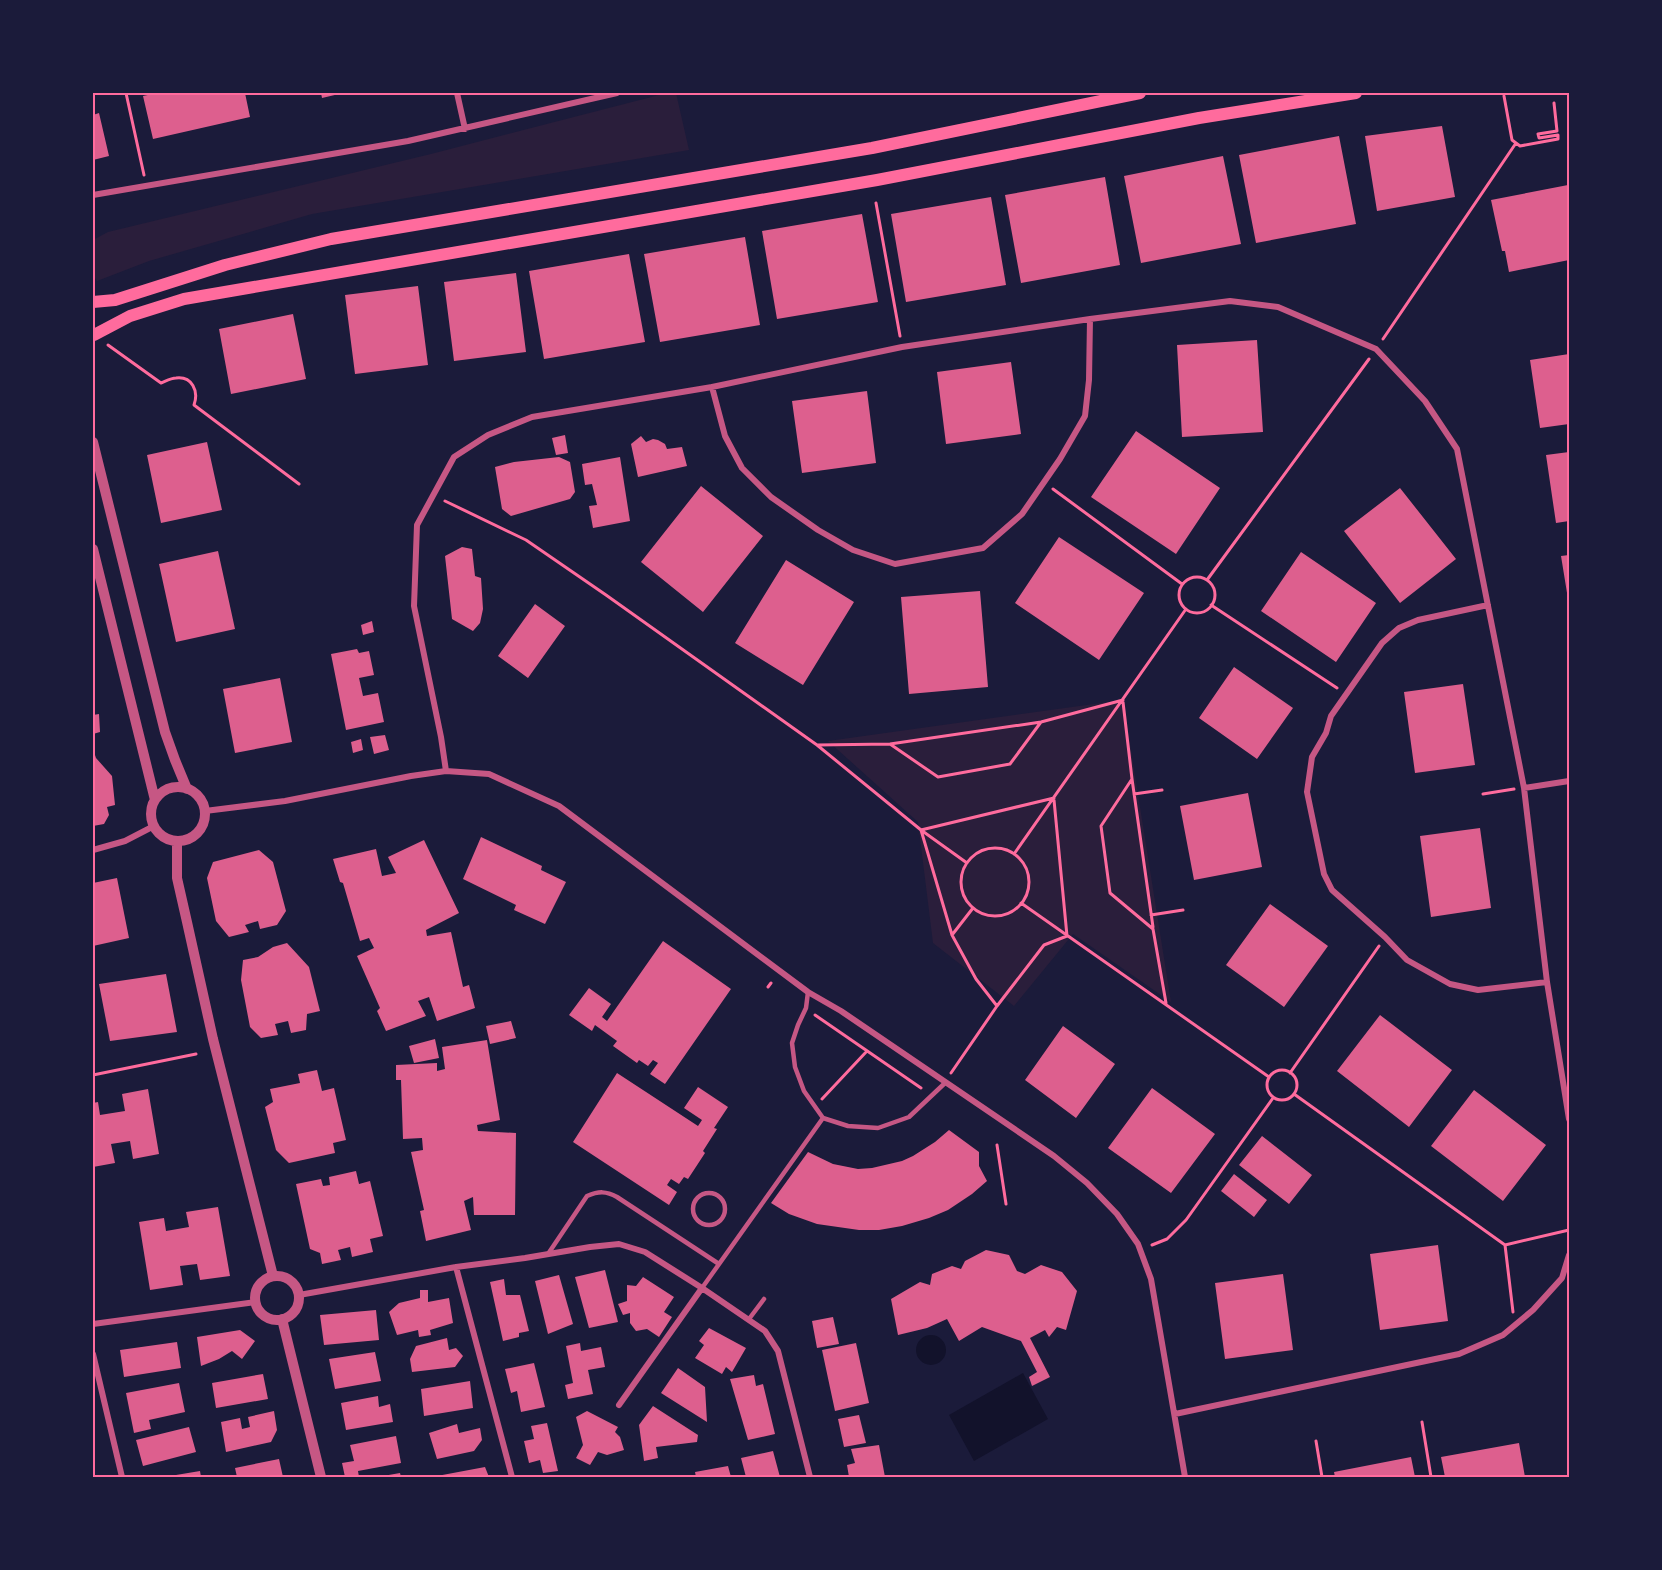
<svg xmlns="http://www.w3.org/2000/svg" width="1662" height="1570" font-family="'Public Sans',sans-serif">
<rect width="100%" height="100%" fill="#1b1b3a"/>
<path fill="#2a1e3b" d="M667,93H676L689,150L312,214L149,261L97,281L93,275V240L108,232L431,154Z
M1123,700L1171,1002L1073,934L1014,1006L933,943L918,822L828,741Z"/>
<path fill="#12122b" d="M916 1350a15 15 0 1 1 30 0a15 15 0 1 1-30 0Z
M1023,1373L1048,1419L974,1461L949,1415Z"/>
<path fill="#dd5f8e" d="M157,93H245L250,117L153,139L143,96Z
M321,93H339V94L322,98Z
M99,113L109,156L93,160V115Z
M1442,126L1455,197L1377,211L1365,136Z
M1339,136L1356,224L1256,243L1239,155Z
M1223,156L1241,244L1141,263L1124,176Z
M1105,177L1120,265L1021,283L1005,195Z
M1568,185L1569,260L1509,272L1505,251H1502L1491,200Z
M991,197L1006,285L906,302L891,214Z
M862,214L878,302L777,319L762,231Z
M745,237L760,325L660,342L644,254Z
M629,254L645,342L544,359L529,271Z
M516,273L526,352L454,361L444,282Z
M418,286L428,365L355,374L345,295Z
M293,314L306,379L231,394L219,329Z
M1257,340L1263,432L1182,437L1177,345Z
M1569,354V424L1540,428L1530,360Z
M1011,362L1021,434L946,444L937,372Z
M867,391L876,463L802,473L792,401Z
M1136,431L1220,488L1176,554L1091,497Z
M565,435L568,453L556,455L552,438Z
M641,436L646,442L653,439L658,440L665,444L667,449L682,447L687,466L638,477L631,444Z
M207,442L222,510L161,523L147,455Z
M1569,452V521L1556,523L1546,455Z
M559,457L570,462L575,492L570,499L511,516L502,509L495,467L514,462Z
M620,457L630,521L593,528L589,506L597,505L592,484L585,485L582,464Z
M701,486L763,536L703,612L641,562Z
M1400,488L1456,559L1400,603L1344,531Z
M1059,537L1144,593L1099,660L1015,603Z
M462,547L472,549L475,576L481,578L483,609L480,623L473,631L452,619L445,556Z
M218,551L235,629L176,642L159,564Z
M1301,552L1376,603L1336,662L1261,611Z
M1569,555V599H1568L1561,556Z
M786,560L854,602L803,685L735,643Z
M980,591L988,687L909,694L901,597Z
M535,604L565,626L528,678L498,656Z
M372,621L374,632L363,635L361,625Z
M357,649L359,653L369,651L374,675L359,678L363,696L378,693L384,722L346,730L331,654Z
M1234,667L1293,708L1257,759L1199,718Z
M280,678L292,742L235,753L223,689Z
M1463,684L1475,765L1415,773L1404,692Z
M99,714L100,732L93,734V715Z
M385,735L389,750L374,754L370,737Z
M361,739L363,750L353,753L351,742Z
M93,749L96,758L112,776L115,805L107,807L109,815L104,824L93,826Z
M1248,793L1262,867L1194,880L1180,806Z
M1480,828L1491,908L1431,917L1420,836Z
M481,837L542,866L541,870L566,882L545,924L514,910L516,905L463,879Z
M424,840L459,913L426,930L427,936L451,932L463,987L469,985L475,1008L437,1021L429,997L418,1001L426,1016L386,1031L377,1011L380,1008L357,956L374,948L369,938L360,941L343,883L340,882L333,859L376,849L382,876L396,873L388,857Z
M259,850L273,862L286,911L277,925L260,929L258,921L245,925L249,932L229,937L216,921L207,878L213,862Z
M117,878L129,938L93,946V883Z
M1270,904L1328,946L1284,1007L1226,965Z
M663,941L731,989L665,1084L650,1074L658,1063L653,1060L648,1066L639,1060L637,1063L613,1046L617,1041L595,1025L592,1031L569,1015L589,988L611,1004L602,1017L607,1021Z
M287,943L309,967L320,1011L307,1014L306,1030L291,1033L288,1021L275,1024L278,1035L261,1038L250,1027L241,980L243,960L258,957L273,947Z
M166,974L177,1032L110,1041L99,984Z
M1380,1015L1452,1070L1409,1127L1337,1071Z
M511,1021L516,1038L490,1044L486,1026Z
M1063,1026L1115,1064L1076,1118L1025,1080Z
M435,1039L439,1058L414,1063L409,1046Z
M487,1040L500,1120L477,1125L478,1131L516,1133L515,1215H474L473,1197L464,1201L471,1230L426,1241L420,1211L424,1210L411,1152L423,1150L422,1138L403,1139L401,1080H396V1065L437,1063V1071L445,1069L442,1047Z
M317,1070L322,1091L334,1088L346,1140L333,1143L335,1153L289,1163L276,1150L265,1107L273,1102L270,1089L300,1083L298,1074Z
M617,1073L698,1126L702,1120L684,1108L698,1087L728,1107L714,1128L717,1129L703,1151L705,1153L688,1179L684,1177L679,1184L671,1179L667,1185L677,1192L669,1205L573,1142Z
M1152,1088L1215,1134L1171,1193L1108,1148Z
M148,1089L159,1154L133,1159L130,1141L111,1144L115,1163L93,1167V1103L98,1102L100,1115L125,1111L122,1094Z
M1474,1090L1546,1145L1503,1201L1431,1146Z
M949,1130L979,1152V1166L987,1181L972,1194L948,1210L929,1218L902,1226L879,1230H859L817,1224L789,1214L771,1203L808,1152L833,1164L858,1169L872,1168L902,1161L913,1156L935,1142Z
M1262,1136L1312,1175L1289,1204L1239,1165Z
M356,1171L359,1184L370,1181L383,1236L370,1239L373,1252L352,1257L350,1247L338,1250L341,1260L322,1264L320,1253L310,1249L296,1184L321,1179L323,1186L330,1185L329,1177Z
M1234,1174L1267,1200L1254,1217L1221,1191Z
M218,1207L230,1276L200,1280L197,1264L180,1266L183,1285L150,1290L139,1222L164,1218L166,1231L189,1227L186,1212Z
M1438,1245L1448,1321L1380,1330L1370,1254Z
M986,1250L1009,1255L1017,1271L1025,1274L1041,1265L1062,1272L1077,1291L1066,1330L1057,1327L1049,1337L1045,1330L1030,1338L1050,1377L1032,1386L1029,1377L1037,1372L1021,1341L982,1327L959,1341L947,1319L927,1328L898,1335L891,1299L920,1282L930,1285L932,1274L952,1266L961,1269L965,1261Z
M605,1270L618,1322L589,1328L575,1277Z
M1283,1274L1293,1350L1225,1359L1215,1283Z
M559,1275L573,1324L548,1334L535,1281Z
M643,1277L674,1297L664,1312L672,1317L659,1337L647,1329L636,1331L630,1323V1313L623,1315L618,1304L627,1301V1285L636,1286Z
M504,1279L506,1295H520L529,1331L519,1333V1337L503,1341L490,1282Z
M420,1290H428V1302L449,1298L453,1323L430,1330L431,1335L419,1337L418,1330L397,1335L389,1312L399,1303L420,1298Z
M376,1310L379,1340L324,1345L320,1315Z
M833,1317L839,1344L817,1348L812,1321Z
M709,1328L746,1348L732,1372L726,1367L722,1374L695,1358L704,1345L699,1341Z
M240,1330L255,1341L242,1359L232,1351L219,1359L201,1366L197,1337Z
M447,1338L449,1350L456,1348L463,1356L455,1367L412,1372L410,1359L416,1346Z
M177,1342L181,1368L124,1377L120,1350Z
M580,1343L581,1351L601,1347L605,1367L588,1370L593,1394L568,1399L565,1385L573,1383L566,1346Z
M856,1343L869,1403L835,1411L822,1350Z
M375,1352L381,1381L335,1389L329,1359Z
M534,1363L545,1407L521,1412L517,1391L511,1393L505,1369Z
M678,1368L705,1387L707,1422L661,1393Z
M263,1374L268,1399L216,1408L212,1383Z
M754,1375L756,1386L763,1384L775,1434L748,1440L730,1379Z
M470,1381L473,1408L424,1416L421,1389Z
M179,1383L185,1412L149,1420L151,1429L134,1433L126,1393Z
M378,1396L379,1407L390,1404L393,1422L346,1430L341,1403Z
M653,1406L698,1435L697,1442L656,1447L658,1458L644,1461L639,1425Z
M274,1411L277,1430L271,1442L226,1452L221,1422L240,1418L242,1429L250,1427L248,1417Z
M587,1411L618,1427L615,1432L620,1437L624,1450L607,1455L598,1452L590,1465L576,1458L583,1445L576,1417Z
M859,1415L866,1443L844,1447L838,1419Z
M547,1423L558,1471L543,1473L540,1460L529,1463L524,1441L534,1439L531,1426Z
M457,1424L459,1433L480,1428L482,1440L474,1451L437,1459L429,1433Z
M189,1427L196,1452L143,1466L136,1440Z
M396,1436L401,1463L358,1471L359,1477H345L342,1463L354,1461L350,1445Z
M1519,1443L1525,1477H1445L1441,1457Z
M879,1445L885,1477H849L847,1465L855,1463L851,1449Z
M773,1451L780,1477H746L741,1458Z
M1411,1457L1415,1477H1335L1334,1472Z
M279,1459L283,1477H237L235,1468Z
M728,1466L731,1477H696L695,1472Z
M485,1467L489,1477H437V1476Z
M200,1471L201,1477H170V1476Z
M400,1473L401,1477H383V1476Z"/>
<g fill="none" stroke-linecap="round" stroke-linejoin="round">
<path stroke="#ff6b9d" stroke-width="3" d="M126,93L144,175
M1504,96L1512,140L1520,146L1558,139V135L1539,138L1538,134L1557,131L1554,103
M876,203L900,336
M1383,339L1516,143
M108,345L161,383C166,381 171,378 176,378C192,376 199,391 194,405L299,484
M1053,489L1182,584
M445,501L526,540L606,595L817,745L921,830L967,863
M1179 595a18 18 0 1 1 36 0a18 18 0 1 1-36 0Z
M1207,580L1369,359
M1211,605L1337,688
M1123,702L1132,779L1153,927
M890,744L938,777L1010,764L1041,722
M817,745L890,744L1041,722L1123,700
M1132,779L1101,826L1110,893L1153,929L1166,1003
M1134,794L1162,790
M1483,794L1514,789
M961 882a34 34 0 1 1 68 0a34 34 0 1 1-68 0Z
M1014,854L1186,609
M1021,903L1269,1077
M1151,915L1183,910
M952,935L973,908
M768,987L771,983
M997,1006L1044,945L1067,936L1054,800
M815,1015L921,1088
M1267 1085a15 15 0 1 1 30 0a15 15 0 1 1-30 0Z
M951,1073L997,1006L976,979L952,935L921,830L1054,798
M1290,1073L1379,946
M93,1075L196,1054
M1294,1094L1505,1245L1569,1230
M822,1099L867,1051
M997,1145L1006,1204
M1152,1245L1167,1239L1186,1220L1273,1098
M1505,1245L1513,1312
M1422,1422L1431,1477
M1316,1441L1322,1477"/>
<path stroke="#c65784" stroke-width="4.5" d="M808,992L806,1008L798,1025L792,1043L795,1067L804,1091L823,1118L848,1126L878,1128L909,1117L945,1083
M693 1209a16 16 0 1 1 32 0a16 16 0 1 1-32 0Z
M548,1254L587,1196C599,1191 606,1191 617,1197L719,1264
M702,1288L823,1118
M749,1319L764,1299"/>
<path stroke="#c65784" stroke-width="6" d="M457,93L465,129
M93,195L408,141L617,93
M712,387L725,436L742,468L771,497L818,530L853,550L895,564L983,548L1022,514L1060,459L1085,416L1089,380L1090,319
M1488,605L1418,620L1399,628L1382,643L1331,716L1326,733L1312,757L1307,792L1324,874L1332,890L1385,937L1407,960L1450,984L1478,990L1547,982
M446,771L441,737L414,606L417,525L454,457L488,435L532,417L712,387L902,347L1090,319L1230,301L1278,307L1376,349L1425,401L1457,449L1524,788L1547,982L1569,1119
M1524,788L1569,781
M205,811L285,801L411,776L446,771L489,774L559,806L808,992L841,1011L1054,1156L1087,1183L1117,1214L1138,1244L1151,1279L1185,1477
M93,850L125,841L154,826
M456,1267L512,1477
M299,1295L456,1267L525,1258L590,1247L619,1244L645,1252L702,1288L765,1331L778,1351L810,1477
M93,1324L256,1302
M93,1354L122,1477
M619,1405L702,1288
M1175,1414L1459,1354L1503,1335L1533,1310L1562,1278L1569,1255"/>
<path stroke="#c65784" stroke-width="10" d="M93,442L165,732L175,760L187,789
M93,549L155,800
M151 814a27 27 0 1 1 54 0a27 27 0 1 1-54 0Z
M177,841V878L187,922L213,1039L273,1276
M255 1298a22 22 0 1 1 44 0a22 22 0 1 1-44 0Z
M282,1319L321,1477"/>
<path stroke="#ff6b9d" stroke-width="12" d="M93,302L115,300L225,265L331,239L872,148L1140,93
M94,335L130,316L184,299L877,180L1199,118L1356,93"/>
</g>
<rect width="1662" height="1570" fill="none" stroke="#1b1b3a" stroke-width="189"/>
<rect x="94" y="94" width="1474" height="1382" fill="none" stroke="#ff6b9d" stroke-width="2"/>
</svg>
